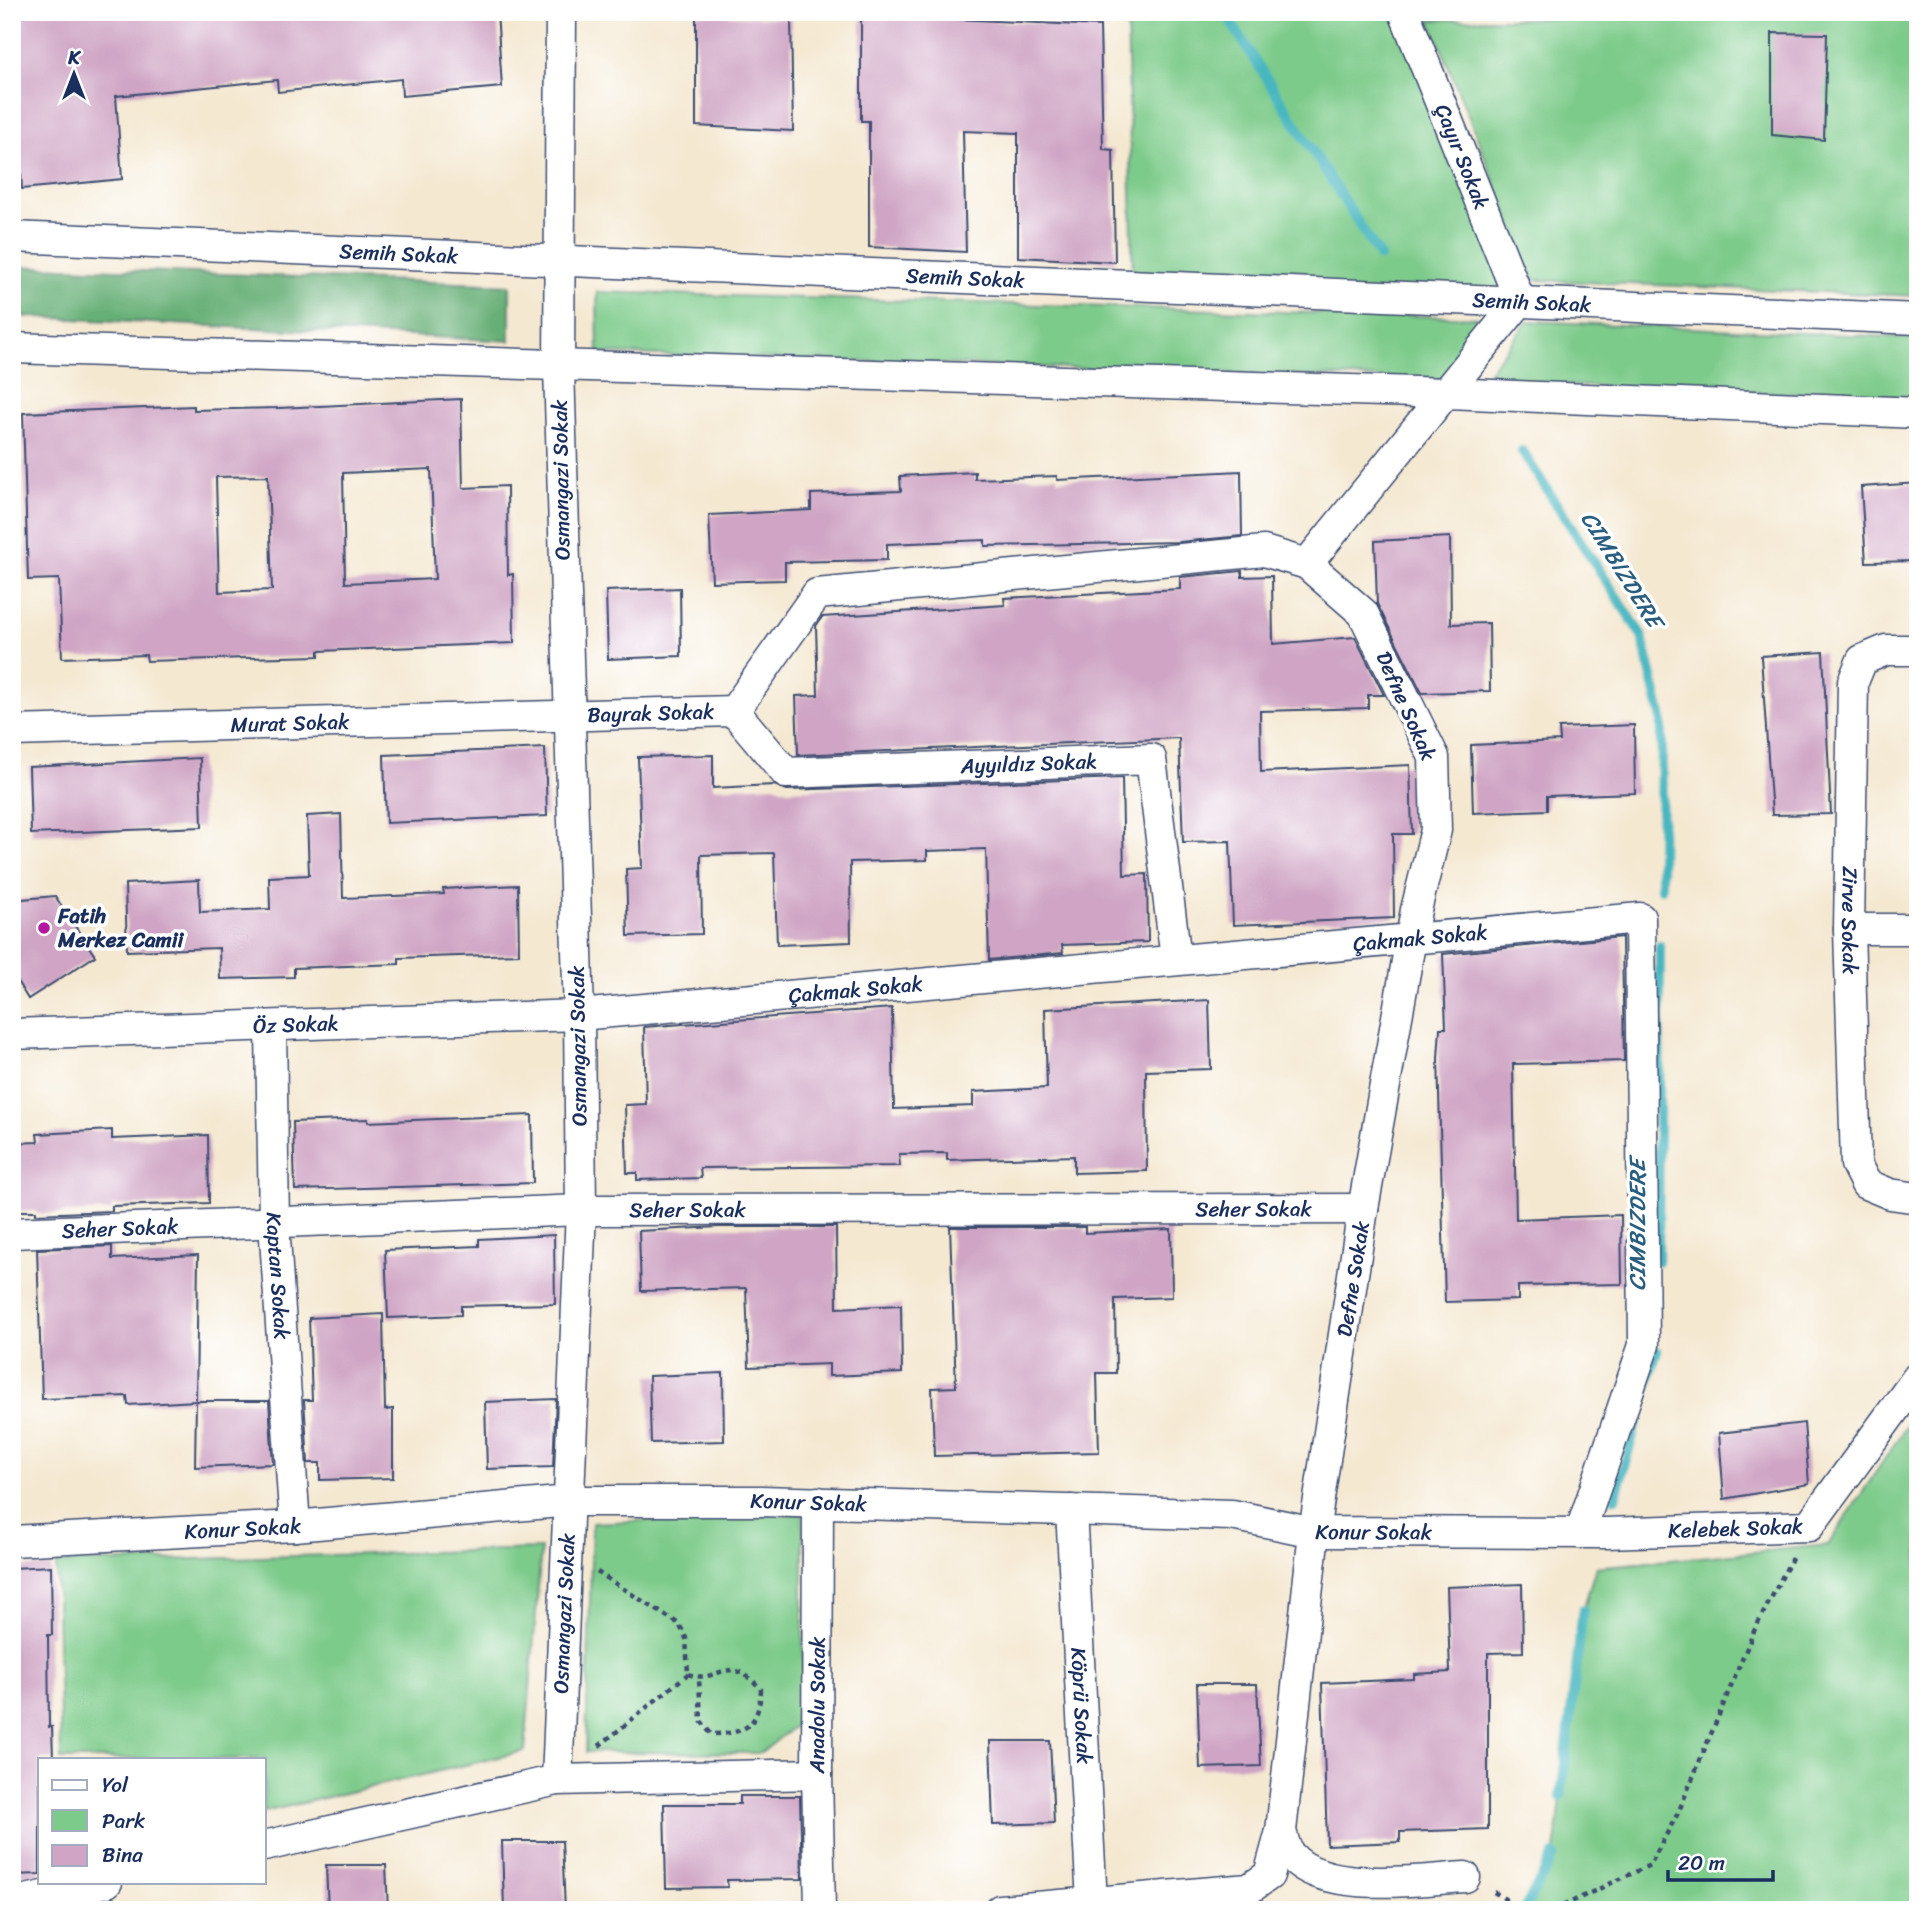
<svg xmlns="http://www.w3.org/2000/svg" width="1930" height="1922" font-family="Sriracha,sans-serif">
<rect width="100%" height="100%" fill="#fff"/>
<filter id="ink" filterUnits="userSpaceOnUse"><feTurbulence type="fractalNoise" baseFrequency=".0143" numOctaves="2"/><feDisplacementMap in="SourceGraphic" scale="14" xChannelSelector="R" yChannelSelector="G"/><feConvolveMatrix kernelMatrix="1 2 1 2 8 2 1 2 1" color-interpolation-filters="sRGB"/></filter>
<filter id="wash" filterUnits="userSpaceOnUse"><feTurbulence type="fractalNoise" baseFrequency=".00686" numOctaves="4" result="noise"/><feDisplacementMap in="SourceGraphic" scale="28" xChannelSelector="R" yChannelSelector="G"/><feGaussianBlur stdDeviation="1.57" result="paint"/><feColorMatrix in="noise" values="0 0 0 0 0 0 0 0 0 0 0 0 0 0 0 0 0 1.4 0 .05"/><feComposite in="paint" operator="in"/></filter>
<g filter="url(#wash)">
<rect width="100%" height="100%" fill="#f4e8d1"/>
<path fill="#7dcb8a" stroke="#4c7d74" stroke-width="2" d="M1127,12H1404L1520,301L1133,285Z
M1918,14V296L1534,280L1430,20Z
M597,292L1488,318L1442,380L598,353Z
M1528,321L1918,338V398L1481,382Z
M1918,1408V1910L1525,1908L1554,1860L1583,1610L1596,1567L1828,1545Z
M803,1514V1719L761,1753L586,1752L592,1523Z
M541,1549L525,1751L264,1812V1759H61L56,1563Z"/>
<path fill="#66af76" stroke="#406f6a" stroke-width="2" d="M12,266L510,285V341L12,316Z"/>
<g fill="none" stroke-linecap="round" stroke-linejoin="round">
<path stroke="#47b6c0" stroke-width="10" d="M1232,24L1380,257
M1522,451L1642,636L1662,719L1661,888
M1658,1261L1660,946
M1615,1498L1657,1351
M1561,1797L1583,1610
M1524,1910L1554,1855"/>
</g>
<g id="blocks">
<path fill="#cfa4c4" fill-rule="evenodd" d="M12,12H497L502,87L402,96L401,79L278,92L277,80L116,96L122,179L22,189Z
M861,12L957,14V19L1100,26L1103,149L1113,150L1115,262L1018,257V133L963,131L966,252L869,247V121H861Z
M696,14L791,19L793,131L696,126Z
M1772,33L1827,34L1824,140L1772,135Z
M461,399L463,488L507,486L508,575L513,574L514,643L319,651V656L147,661L146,655L62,658L59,579L28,580L23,413L194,406V410L279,408ZM431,469L435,579L345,583L343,473ZM268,476L272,590L219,592L216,477Z
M1241,471L1242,536L1179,542L985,546V540L887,544V560L785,562V580L712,582L709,515L811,510V494L901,491L900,476L975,472V479L1057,476V480Z
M1918,483V561L1866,562L1861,487Z
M1450,537L1451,624L1489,623L1490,691L1422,693L1377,604L1375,541Z
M1242,571V577L1272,576L1273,644L1355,637L1384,695H1368V708L1260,711L1261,772L1410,765L1412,834H1393L1394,918L1233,925L1230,841L1183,842L1179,738L798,755L796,696L818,695L816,626L822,617L1005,605L1004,598L1180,589V577Z
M680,588L681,656L608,659L606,591Z
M1823,652L1831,814L1772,815L1761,656Z
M1634,725L1635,793L1547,796V810L1473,813L1471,745L1560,741L1559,728Z
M545,748L547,816L386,823L384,755Z
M713,755V788L774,785L787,790L1122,778L1124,875L1147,874L1148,942L1062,945L1063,953L989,960L986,849L927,851V860L850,862L851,942L777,945L774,853L701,855L702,934L628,936L626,869L642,868L638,757Z
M200,758L202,827L31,834L29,767Z
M341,814L343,898L444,894L443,889L518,885L519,954L399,958V964L294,968V977L220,979L219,948L127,951L125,884L199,880L200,912L270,909L269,877L309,875L307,816Z
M55,896L95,956L28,999L12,973V900Z
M1622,937L1624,1061L1513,1064L1516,1219L1621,1215L1622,1284L1518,1286V1300L1445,1302L1438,1058L1440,1028H1446L1443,954Z
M1209,1000L1211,1069L1146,1071L1147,1171L1074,1173V1156L947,1160V1153L899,1154L900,1166L700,1168L701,1178L637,1180V1173H627L625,1105L646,1104L644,1027L892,1008L894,1109L973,1106V1092L1047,1088L1045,1009Z
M532,1115L533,1183L295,1190L293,1122L368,1119V1122Z
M112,1130V1139L208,1135L209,1203L112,1206V1211L36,1214V1211H12V1143L38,1142L37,1134Z
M719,1227H836L837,1308L901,1305L902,1373L829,1376V1364L749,1367L746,1288L641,1291L639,1231Z
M950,1227H1085V1233L1171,1229L1172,1297L1115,1299L1116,1373H1097L1099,1452L934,1456L932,1388L956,1387Z
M554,1235L555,1304L461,1306V1315L388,1318L385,1250L479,1246V1239Z
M112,1246V1259L198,1255L196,1401L128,1405L127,1396L42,1399L37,1249Z
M383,1314L385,1410L393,1409V1478L320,1480V1463H308L304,1400H312L309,1318Z
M723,1373L724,1441L651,1443L649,1376Z
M556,1399L553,1467L487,1469L485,1402Z
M196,1401H269L273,1464L195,1467Z
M1804,1423L1809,1484L1724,1499L1719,1433Z
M51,1566L52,1635H48L49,1727H52L53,1759H40V1874L12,1875V1568Z
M1522,1584L1523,1652L1488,1653V1829L1400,1832V1842L1327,1845L1322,1683L1414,1679V1674L1450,1672L1447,1587Z
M1197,1684H1257L1261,1766L1200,1768Z
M990,1741H1050L1054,1823L993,1825Z
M740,1796H800L802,1879L727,1880L728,1887L666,1888L664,1804H740Z
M502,1841H562L565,1910H504Z
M326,1865H386L388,1910H328Z"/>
</g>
</g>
<g filter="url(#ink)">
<use href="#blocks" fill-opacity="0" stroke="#3c4b6f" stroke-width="2"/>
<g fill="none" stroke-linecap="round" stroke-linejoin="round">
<defs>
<g id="minor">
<path id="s1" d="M1404,12L1520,301"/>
<path id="s2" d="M12,237L1918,319"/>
<path d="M12,348L1448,393L1918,413"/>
<path d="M1307,564L1520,301"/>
<path id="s3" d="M1918,650H1886L1862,660L1853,682L1849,929L1856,1164L1866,1184L1890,1194L1918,1198"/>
<path d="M734,711L817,594L1264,551L1307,564L1363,613L1434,757L1436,830L1416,910L1363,1209L1314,1532L1281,1831C1283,1838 1286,1851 1291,1856C1325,1894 1419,1880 1465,1877"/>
<path id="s4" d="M734,711L786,773L1151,759L1176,959"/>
<path id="s5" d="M12,731L734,711"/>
<path d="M1849,929H1918"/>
<path id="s6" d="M271,1028L274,1224L295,1526"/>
<path id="s7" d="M12,1034L579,1015L1640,918L1644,1345L1580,1533"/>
<path id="s8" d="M12,1233L581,1210L1363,1209"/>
<path id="s9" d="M1071,1510L1092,1903"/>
<path id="s10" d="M12,1541L295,1526L570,1501H761L1232,1515L1314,1532L1606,1533L1809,1526L1918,1377"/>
<path d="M817,1774L820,1910"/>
<path id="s11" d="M557,1780L817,1774L818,1502"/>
<path id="s12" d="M264,1846L557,1780L581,1210L579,1015L559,368L561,12"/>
<path d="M12,1903L107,1882"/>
<path d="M1000,1910L1249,1889L1269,1875L1281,1831"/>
</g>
</defs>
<use href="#minor" stroke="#3c4b6f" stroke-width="33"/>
<path stroke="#3c4b6f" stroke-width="4.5" stroke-dasharray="5 5" stroke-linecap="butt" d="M597,1572L679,1624L686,1638L688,1674
M688,1674C719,1686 725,1650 761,1689C759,1726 746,1734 711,1734L701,1721L699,1678
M599,1746L688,1674
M1494,1892L1505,1899L1506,1910
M1554,1910L1650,1865L1678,1813L1754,1631L1792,1558"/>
<use href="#minor" stroke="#fff" stroke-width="30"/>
</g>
</g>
<circle fill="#b5179e" stroke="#fff" stroke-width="2.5" cx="44" cy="928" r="7"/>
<g text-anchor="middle" stroke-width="7" stroke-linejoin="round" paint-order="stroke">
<g font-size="21" fill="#1b2f5e" stroke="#fff">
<text dy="7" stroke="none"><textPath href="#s1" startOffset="156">Çayır Sokak</textPath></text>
<text dy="7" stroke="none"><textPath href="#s2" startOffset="387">Semih Sokak</textPath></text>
<text dy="7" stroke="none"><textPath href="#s2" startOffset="954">Semih Sokak</textPath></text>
<text dy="7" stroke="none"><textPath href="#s2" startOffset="1521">Semih Sokak</textPath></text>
<text transform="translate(561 480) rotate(-91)" y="7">Osmangazi Sokak</text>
<text transform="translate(1406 706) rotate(66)" y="7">Defne Sokak</text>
<text dy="7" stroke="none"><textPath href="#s5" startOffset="639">Bayrak Sokak</textPath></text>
<text dy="7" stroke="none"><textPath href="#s5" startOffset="278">Murat Sokak</textPath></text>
<text dy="7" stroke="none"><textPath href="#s4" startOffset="324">Ayyıldız Sokak</textPath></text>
<text dy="7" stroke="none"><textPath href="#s3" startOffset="320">Zirve Sokak</textPath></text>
<text dy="7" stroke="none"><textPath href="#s7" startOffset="1412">Çakmak Sokak</textPath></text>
<text dy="7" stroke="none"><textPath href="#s7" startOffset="845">Çakmak Sokak</textPath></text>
<text dy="7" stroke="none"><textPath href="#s7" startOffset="284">Öz Sokak</textPath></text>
<text transform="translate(578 1046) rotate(-91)" y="7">Osmangazi Sokak</text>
<text dy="7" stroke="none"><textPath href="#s8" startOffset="676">Seher Sokak</textPath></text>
<text dy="7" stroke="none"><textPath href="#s8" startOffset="1242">Seher Sokak</textPath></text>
<text dy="7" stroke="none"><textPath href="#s8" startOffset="108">Seher Sokak</textPath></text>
<text dy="7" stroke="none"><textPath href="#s6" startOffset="248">Kaptan Sokak</textPath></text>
<text transform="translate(1353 1279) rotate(-81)" y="7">Defne Sokak</text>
<text dy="7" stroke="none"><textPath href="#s10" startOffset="798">Konur Sokak</textPath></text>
<text dy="7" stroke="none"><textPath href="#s10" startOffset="1727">Kelebek Sokak</textPath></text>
<text dy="7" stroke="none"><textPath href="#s10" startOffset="231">Konur Sokak</textPath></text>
<text dy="7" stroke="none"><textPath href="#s10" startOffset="1365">Konur Sokak</textPath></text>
<text dy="7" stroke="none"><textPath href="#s12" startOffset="467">Osmangazi Sokak</textPath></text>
<text dy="7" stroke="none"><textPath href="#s11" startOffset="329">Anadolu Sokak</textPath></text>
<text dy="7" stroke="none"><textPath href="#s9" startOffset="196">Köprü Sokak</textPath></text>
</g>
<g font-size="21" font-weight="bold" fill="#1b2f5e" stroke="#fff" text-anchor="start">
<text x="58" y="923">Fatih<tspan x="58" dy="24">Merkez Camii</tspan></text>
</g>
<g font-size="23" font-style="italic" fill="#2a5e80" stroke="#fff">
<text transform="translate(1622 569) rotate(58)" y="8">CIMBIZDERE</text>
<text transform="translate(1637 1225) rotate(-90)" y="8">CIMBIZDERE</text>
</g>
</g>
<rect width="1930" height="1922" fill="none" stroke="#fff" stroke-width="42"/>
<rect x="38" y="1758" width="228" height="126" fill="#ffffff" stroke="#a4acbf" stroke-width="2"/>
<rect x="52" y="1780" width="35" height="10" fill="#ffffff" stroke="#a4acbf" stroke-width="2"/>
<text x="102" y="1792" font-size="21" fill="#1b2f5e">Yol</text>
<rect x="52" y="1810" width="35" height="21" fill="#7dcb8a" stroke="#a4acbf" stroke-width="2"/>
<text x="102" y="1828" font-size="21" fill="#1b2f5e">Park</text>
<rect x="52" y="1845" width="35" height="21" fill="#cfa4c4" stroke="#a4acbf" stroke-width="2"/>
<text x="102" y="1862" font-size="21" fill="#1b2f5e">Bina</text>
<g transform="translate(74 74)" stroke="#ffffff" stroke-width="5" paint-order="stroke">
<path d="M0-5L12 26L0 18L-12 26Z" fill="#1b2f5e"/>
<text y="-10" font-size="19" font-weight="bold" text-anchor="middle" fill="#1b2f5e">K</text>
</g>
<path d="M1668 1870v10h105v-10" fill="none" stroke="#1b2f5e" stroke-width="3.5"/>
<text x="1678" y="1870" font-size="21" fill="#1b2f5e" stroke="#ffffff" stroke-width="5" paint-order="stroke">20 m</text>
</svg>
